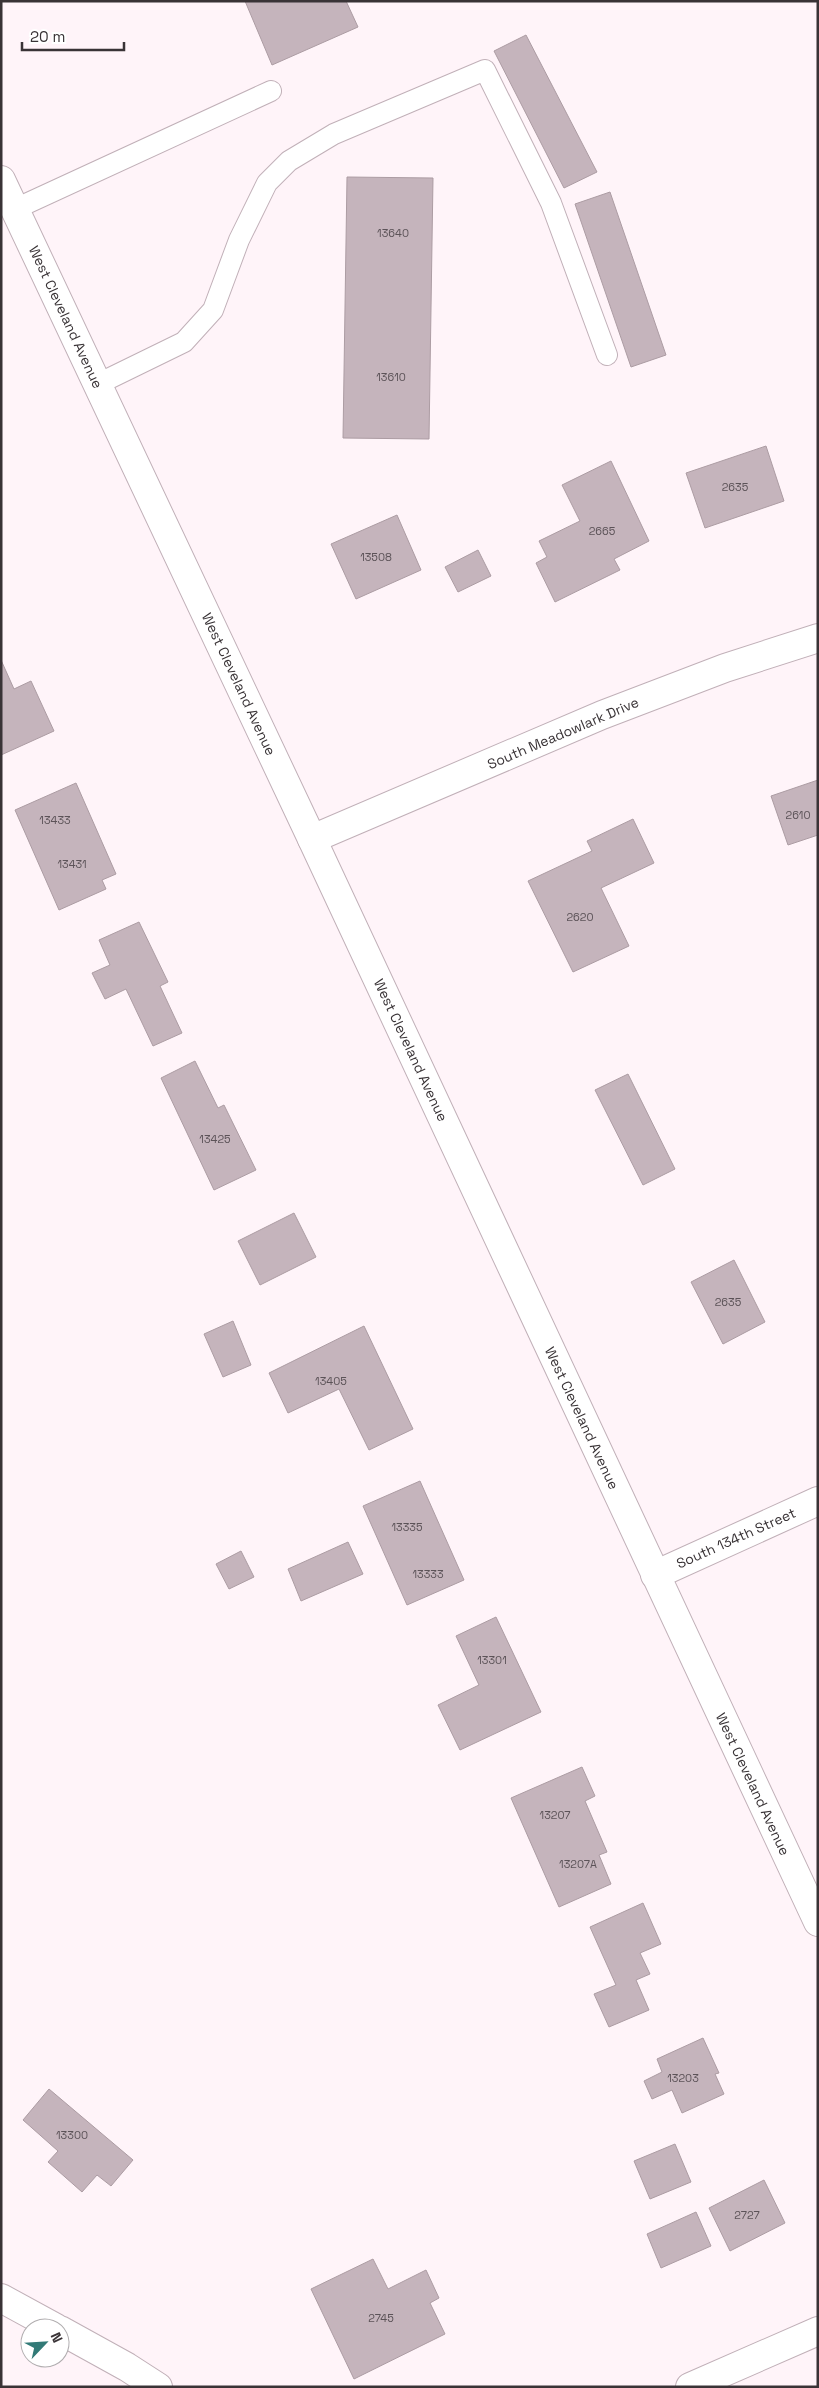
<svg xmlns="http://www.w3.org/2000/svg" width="819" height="2388" font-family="'Space Grotesk',sans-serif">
<rect width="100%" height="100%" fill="#fff4f9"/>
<path fill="#c5b4bc" stroke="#ac9ca3" d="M245,1H346L358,27L272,65Z
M526,35L597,172L564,188L494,51Z
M347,177L433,178L429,439L343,438Z
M610,192L666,355L631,367L575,204Z
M766,446L784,501L705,528L686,473Z
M611,461L649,541L614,559L620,570L555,602L536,563L547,557L539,541L580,521L562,485Z
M397,515L421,570L356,599L331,544Z
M478,550L491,576L458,592L445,567Z
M1,660L14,689L31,681L54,731L1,755Z
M818,780V835L788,845L771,796Z
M76,783L116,874L102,880L106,889L59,910L15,810Z
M633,819L654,863L601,888L629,946L573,972L528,881L592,851L587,841Z
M139,922L168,982L160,986L182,1033L153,1046L126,989L105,999L92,973L110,965L99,940Z
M195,1061L218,1108L224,1105L256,1170L214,1190L161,1078Z
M628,1074L675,1169L643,1185L595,1090Z
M294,1213L316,1257L260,1285L238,1241Z
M734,1260L765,1322L723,1344L691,1282Z
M233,1321L251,1365L223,1377L204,1334Z
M364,1326L413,1429L369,1450L339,1389L288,1413L269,1373Z
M420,1481L464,1580L407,1605L363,1506Z
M348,1542L363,1574L301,1601L288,1569Z
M241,1551L254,1577L229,1589L216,1564Z
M496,1617L541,1712L460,1750L438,1705L479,1685L456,1636Z
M582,1767L595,1796L585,1801L607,1852L599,1855L611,1884L559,1907L511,1798Z
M643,1903L661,1944L640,1953L650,1974L636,1980L649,2010L609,2027L594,1994L616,1985L590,1927Z
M703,2038L719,2073L715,2074L724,2094L682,2113L672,2090L652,2099L644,2081L662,2072L657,2059Z
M49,2089L133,2160L111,2186L97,2175L82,2192L48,2162L58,2151L23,2120Z
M675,2144L691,2182L650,2199L634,2161Z
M764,2180L785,2223L730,2251L709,2208Z
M696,2212L711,2246L661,2268L647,2234Z
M373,2259L388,2289L426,2270L439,2298L430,2303L445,2334L354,2379L311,2289Z"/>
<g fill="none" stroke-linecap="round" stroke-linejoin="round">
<defs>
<path id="lane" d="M15,209L271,91
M98,384L184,342L213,310L239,240L267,183L289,161L334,134L485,70L551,203L607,355"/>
<path id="street" d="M312,839L602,715L725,668L818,638
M655,1575L818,1501
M1,2298L56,2328
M60,2330L127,2367L158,2387
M690,2387L818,2331"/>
<path id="secondary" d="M1,180L312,839L818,1922"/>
</defs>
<use href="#lane" stroke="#c1b0b8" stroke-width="22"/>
<use href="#street" stroke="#c1b0b8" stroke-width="30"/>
<use href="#secondary" stroke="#c1b0b8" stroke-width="30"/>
<use href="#lane" stroke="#fff" stroke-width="20"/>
<use href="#street" stroke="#fff" stroke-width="28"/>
<use href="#secondary" stroke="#fff" stroke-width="28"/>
</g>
<g text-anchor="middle" stroke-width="4" stroke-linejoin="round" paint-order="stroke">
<g font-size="11" fill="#5c5358">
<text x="393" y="237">13640</text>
<text x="391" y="381">13610</text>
<text x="735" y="491">2635</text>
<text x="602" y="535">2665</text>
<text x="376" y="561">13508</text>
<text x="798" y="819">2610</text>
<text x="55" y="824">13433</text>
<text x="72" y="868">13431</text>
<text x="580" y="921">2620</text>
<text x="215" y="1143">13425</text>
<text x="728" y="1306">2635</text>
<text x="331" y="1385">13405</text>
<text x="407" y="1531">13335</text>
<text x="428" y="1578">13333</text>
<text x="492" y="1664">13301</text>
<text x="555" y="1819">13207</text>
<text x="578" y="1868">13207A</text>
<text x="683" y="2082">13203</text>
<text x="72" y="2139">13300</text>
<text x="747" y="2219">2727</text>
<text x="381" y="2322">2745</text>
</g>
<g font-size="14" fill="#393336" stroke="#fff">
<text transform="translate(66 317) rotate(65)" y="5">West Cleveland Avenue</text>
<text transform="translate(239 684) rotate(65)" y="5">West Cleveland Avenue</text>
<text transform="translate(563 733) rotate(-23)" y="5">South Meadowlark Drive</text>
<text transform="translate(411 1050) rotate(65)" y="5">West Cleveland Avenue</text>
<text transform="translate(582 1418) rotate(65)" y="5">West Cleveland Avenue</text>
<text transform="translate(736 1538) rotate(-24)" y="5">South 134th Street</text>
<text transform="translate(753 1784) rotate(65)" y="5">West Cleveland Avenue</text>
</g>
</g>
<rect width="819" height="2388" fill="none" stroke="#393336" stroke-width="5"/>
<g transform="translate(45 2343) rotate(65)"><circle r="24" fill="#ffffff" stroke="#b0adaf"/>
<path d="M0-4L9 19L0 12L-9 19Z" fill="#327a77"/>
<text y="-8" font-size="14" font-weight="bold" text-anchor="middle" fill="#393336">N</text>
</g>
<path d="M22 42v8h102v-8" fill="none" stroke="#393336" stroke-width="2.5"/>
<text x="30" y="42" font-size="15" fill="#393336" stroke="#ffffff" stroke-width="4" paint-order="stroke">20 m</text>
</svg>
